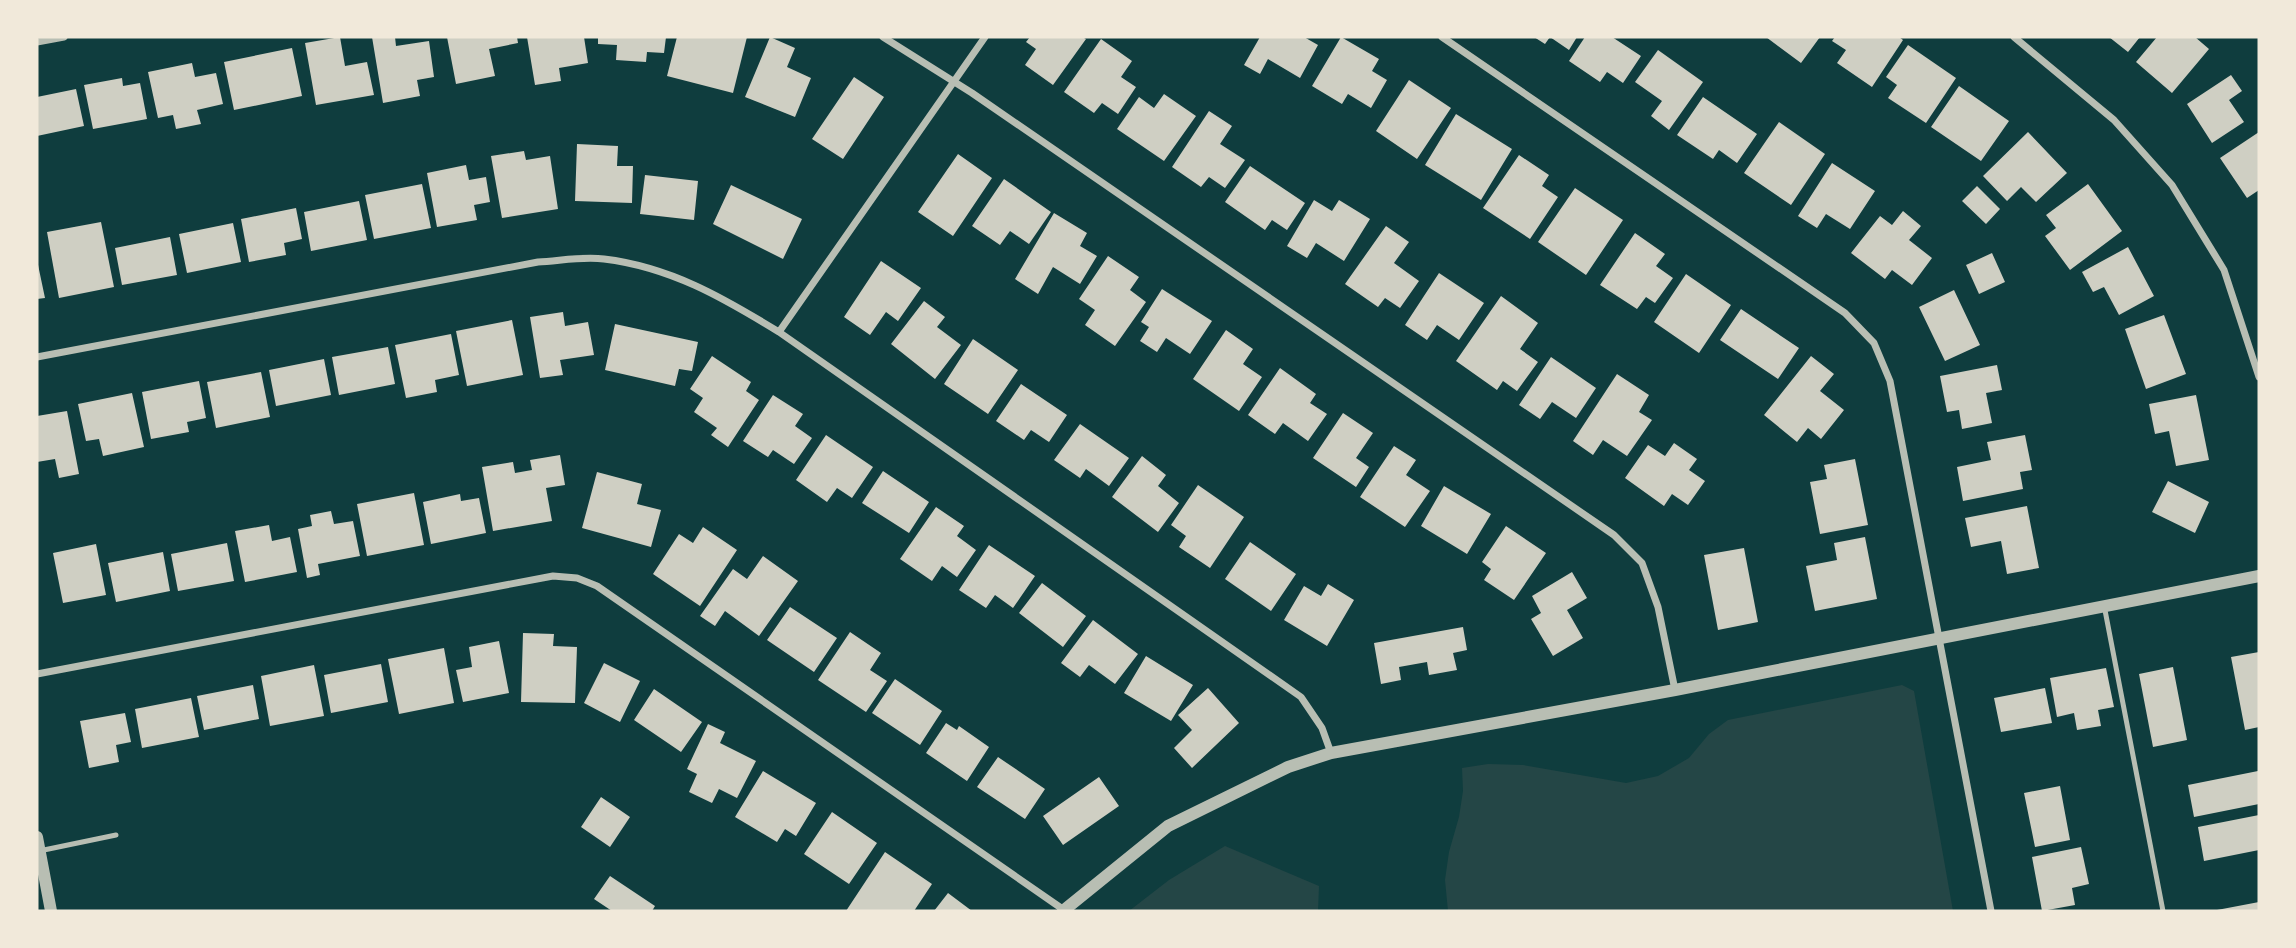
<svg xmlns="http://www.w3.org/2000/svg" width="2296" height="948" font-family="'Source Sans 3',sans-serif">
<rect width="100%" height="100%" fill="#0f3d3e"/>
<path fill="#244646" d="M1902,685L1914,691L1953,911H1448L1445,880L1449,852L1459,817L1463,791L1462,768L1488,764L1523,765L1626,783L1658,776L1689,758L1709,734L1728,720Z
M1225,846L1319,886L1318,911H1129L1169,880Z"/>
<path fill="#cfcfc3" d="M340,37L345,66L367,62L374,95L316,105L305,43Z
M372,37H395L396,46L429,41L434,77L417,80L420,96L383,103Z
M447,37H517L518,43L489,49L495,76L456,84Z
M527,37H584L588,63L559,68L561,81L535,85Z
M598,37H666L664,53L647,52L646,62L616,60L617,45L598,44Z
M677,37H747L733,93L667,76Z
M770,37L795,48L787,67L811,78L795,117L745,97Z
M1030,37H1082L1086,39L1053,85L1025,65L1036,49L1026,42Z
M1260,37H1304L1318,45L1300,78L1268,59L1260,74L1244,65Z
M1341,37L1379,59L1372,71L1387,80L1371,108L1348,94L1342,104L1312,86Z
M1534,37H1577L1569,50L1550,37L1545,44Z
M1585,37H1612L1641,56L1623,83L1607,72L1600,82L1569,61Z
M1766,37H1820L1801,63Z
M1835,37H1899L1903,40L1872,87L1837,63L1846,50L1832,41Z
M2109,37H2140L2128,52Z
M2157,37H2195L2209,49L2172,93L2136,62Z
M1101,39L1132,61L1121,77L1136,87L1118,114L1102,103L1094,113L1064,92Z
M1908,45L1956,78L1926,123L1888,98L1897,85L1886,77Z
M292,48L302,96L234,110L224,62Z
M1658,50L1703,82L1669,130L1651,116L1662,101L1635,82Z
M192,63L195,77L216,73L223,104L197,110L201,124L176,129L173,115L158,118L148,72Z
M2231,75L2242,91L2229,100L2244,122L2212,143L2187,104Z
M854,77L884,97L843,159L812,139Z
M122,78L123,86L140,83L147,119L93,129L84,85Z
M1409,80L1451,108L1417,159L1376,131Z
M1959,86L2009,121L1981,161L1931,127Z
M76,89L84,126L37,136V97Z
M1164,94L1196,116L1164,161L1117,129L1139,97L1154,108Z
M1703,97L1757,134L1737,163L1719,150L1713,159L1677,135Z
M1209,111L1232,126L1220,144L1245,160L1225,188L1209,177L1201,187L1172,167Z
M1456,114L1512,149L1481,200L1425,165Z
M1779,122L1825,154L1791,205L1744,173Z
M2028,132L2067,173L2036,202L2021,187L2007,201L1983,176Z
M2259,132V190L2247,198L2220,158Z
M577,144L618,146L617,166H633L632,203L575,201Z
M524,151L526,160L550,156L558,209L502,218L491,156Z
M958,154L992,178L953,236L918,212Z
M1519,155L1549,175L1542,186L1558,197L1530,239L1483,208Z
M1832,163L1875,191L1850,229L1826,214L1817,228L1798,216Z
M466,165L469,180L486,177L490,202L474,205L477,220L437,227L427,173Z
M1250,166L1305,203L1287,230L1272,220L1265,230L1225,202Z
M645,175L698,181L694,220L640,214Z
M1004,179L1051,212L1029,244L1010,231L1000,245L972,226Z
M422,184L431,228L374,239L365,195Z
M2088,184L2122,231L2070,270L2045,236L2056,228L2046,215Z
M731,185L802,219L783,259L713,224Z
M1977,186L2000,209L1986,224L1962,201Z
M1575,188L1623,220L1586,275L1538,242Z
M1314,200L1332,211L1339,200L1370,219L1344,261L1316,243L1307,258L1287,246Z
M359,201L367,240L311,251L304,212Z
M296,208L302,239L284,243L286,255L249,262L241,219Z
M1903,211L1921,226L1909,240L1932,258L1912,285L1892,270L1885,279L1851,253L1880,216L1892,225Z
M1054,213L1087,233L1080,246L1097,256L1080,284L1053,267L1038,294L1015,279Z
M101,222L114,287L59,298L47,232Z
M233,223L241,262L187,273L179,234Z
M1386,226L1409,242L1394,263L1419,281L1400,308L1385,298L1378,307L1345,284Z
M1635,233L1665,254L1656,266L1673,278L1655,303L1646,297L1637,309L1600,285Z
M170,237L177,275L122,285L115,248Z
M2128,247L2154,296L2119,315L2104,287L2093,292L2082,272Z
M1992,253L2005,282L1979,294L1966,265Z
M1108,256L1139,277L1130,290L1146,302L1115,346L1085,325L1095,310L1079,299Z
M37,260L45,298L37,299Z
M881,261L921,288L898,321L886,312L870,335L844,317Z
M1439,273L1484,303L1459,340L1437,325L1427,340L1405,325Z
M1686,274L1731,305L1699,353L1654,322Z
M1162,289L1212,321L1190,354L1166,338L1157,352L1140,341L1149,327L1141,322Z
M1954,290L1980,345L1945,361L1919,307Z
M1501,296L1538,323L1520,349L1538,362L1517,391L1503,381L1497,390L1456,361Z
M924,301L945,317L937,327L961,345L935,379L891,344Z
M1741,309L1799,348L1778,379L1720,340Z
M563,312L565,326L588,322L594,355L560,360L563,375L540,378L530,317Z
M2164,315L2186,374L2146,389L2125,329Z
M512,320L523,375L467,386L456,331Z
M615,324L698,342L692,371L679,369L675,386L605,370Z
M1226,330L1253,349L1243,364L1262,377L1239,411L1193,379Z
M451,334L459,375L435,380L437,392L406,398L395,345Z
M973,339L1018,370L988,414L944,384Z
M388,347L395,384L339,395L332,357Z
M712,356L751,382L746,391L759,400L728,447L711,435L717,428L694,412L703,398L690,389Z
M1811,356L1834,374L1820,391L1844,410L1821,439L1808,428L1797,442L1764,415Z
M1551,357L1596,388L1576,418L1552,402L1540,419L1519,405Z
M324,359L331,395L276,406L269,370Z
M1997,365L2002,390L1986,393L1992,423L1962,429L1959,410L1947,412L1940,376Z
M1280,368L1316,394L1310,403L1327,414L1308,441L1283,423L1275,434L1248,415Z
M261,372L270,417L216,428L207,382Z
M1617,374L1649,395L1639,412L1652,420L1627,456L1603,440L1593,455L1573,441Z
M199,381L206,418L187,422L189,432L151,439L142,392Z
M1021,384L1067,415L1049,442L1031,430L1024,440L996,421Z
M132,393L144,447L103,456L99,439L86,441L78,404Z
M773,395L803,414L795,426L812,438L794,464L773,450L768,457L743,441Z
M2196,395L2209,460L2176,466L2169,431L2155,434L2149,404Z
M67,411L79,474L59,478L55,459L37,462V416Z
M1343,413L1373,433L1356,458L1369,467L1356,487L1313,458Z
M1080,424L1129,458L1109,486L1086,469L1080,478L1054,460Z
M826,435L873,467L852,498L837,488L827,502L796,480Z
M2025,435L2032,470L2020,472L2023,489L1963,501L1957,467L1991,460L1987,442Z
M1674,443L1697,459L1689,470L1705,481L1688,505L1672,494L1664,506L1625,478L1648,445L1665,456Z
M1394,446L1416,460L1406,475L1430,491L1405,527L1360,497Z
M560,455L565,485L546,488L552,521L493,531L482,467L513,462L515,473L532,470L530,460Z
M1142,456L1166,475L1158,486L1179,503L1158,532L1112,497Z
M1855,459L1868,525L1820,534L1810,482L1827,479L1824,465Z
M883,471L929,502L909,533L862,503Z
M597,472L642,484L637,504L661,510L651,547L582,528Z
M2168,481L2209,502L2195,533L2152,512Z
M1198,485L1244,517L1210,568L1179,547L1186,536L1171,525Z
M1444,486L1491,514L1467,554L1421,526Z
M414,493L424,545L367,556L357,504Z
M460,494L461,501L479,498L486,533L431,544L423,502Z
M2027,506L2039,568L2007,574L2001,541L1971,547L1965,518Z
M936,507L964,526L957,536L976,550L957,577L942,566L932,581L900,559Z
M331,511L334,524L353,521L360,556L318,564L320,575L307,578L298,529L312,526L310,515Z
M269,525L272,541L290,537L297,572L245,582L235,531Z
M1506,526L1546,553L1514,600L1484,580L1491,569L1482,562Z
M703,527L737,550L700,606L653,574L679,534L693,543Z
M1865,537L1877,599L1815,611L1806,566L1837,560L1834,543Z
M1250,542L1296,574L1271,611L1225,579Z
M227,543L234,581L178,591L171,554Z
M96,544L106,595L63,603L53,553Z
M989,545L1035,576L1013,608L995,595L986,608L959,590Z
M1744,548L1758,622L1718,630L1704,555Z
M163,552L170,591L116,602L108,563Z
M763,556L798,581L759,636L725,611L715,626L700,616L733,569L747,579Z
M1572,572L1587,598L1567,610L1583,638L1553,656L1531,619L1541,613L1532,596Z
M1042,583L1086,616L1063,647L1019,613Z
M1328,584L1354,600L1327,646L1284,620L1304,586L1321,596Z
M790,607L837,638L814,672L767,640Z
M1093,620L1138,654L1115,684L1089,665L1080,677L1061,663Z
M1463,627L1467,650L1453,653L1457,670L1429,675L1427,662L1399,667L1401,680L1381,684L1374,643Z
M850,632L881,653L870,670L887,681L866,712L818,680Z
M523,633L554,634L553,646L577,647L575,703L521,702Z
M499,641L509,693L463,702L456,670L472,667L469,647Z
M444,648L454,703L399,714L388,659Z
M2259,652V727L2245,730L2231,657Z
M1146,656L1193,685L1171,721L1124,693Z
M604,663L640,681L620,722L584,703Z
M381,664L388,702L331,713L324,675Z
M314,665L324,716L270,726L261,676Z
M2173,667L2187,740L2153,747L2139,674Z
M2106,668L2114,707L2098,710L2101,726L2077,730L2074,713L2057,717L2050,678Z
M895,679L942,711L920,745L872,713Z
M253,685L259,719L204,730L197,696Z
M1208,688L1239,723L1192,768L1174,748L1192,730L1178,715Z
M2045,688L2052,723L2001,732L1994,698Z
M654,689L702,722L681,752L634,720Z
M191,698L199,737L142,748L135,709Z
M125,713L131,742L116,745L119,762L89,768L80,721Z
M946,723L957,730L959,726L989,747L967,781L926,753Z
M708,724L725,732L720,743L756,761L737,798L719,789L712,803L689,792L697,774L687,769Z
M998,757L1045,789L1025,819L977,787Z
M763,771L816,803L796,836L785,829L777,842L735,817Z
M2258,771L2259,804L2194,817L2188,785Z
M1099,777L1119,806L1063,845L1043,816Z
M2060,786L2070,840L2035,847L2024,793Z
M601,797L630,817L610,847L581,827Z
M832,812L877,843L849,884L804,854Z
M2259,815V850L2204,861L2198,827Z
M2081,847L2089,884L2072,888L2075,905L2042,911L2032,857Z
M885,852L932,884L914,911H846Z
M610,876L655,906L652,911H612L594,899Z
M948,893L972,911H934Z
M2259,902V911H2217V910Z"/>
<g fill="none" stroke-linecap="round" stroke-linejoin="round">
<path stroke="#b8beb3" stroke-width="5" d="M2104,605L2163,911
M39,851L116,835"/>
<path stroke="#b8beb3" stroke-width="7" d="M883,37L972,93L1614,535L1642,563L1658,607L1675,690
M1442,37L1845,313L1874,343L1890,381L1991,911
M2014,37L2114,120L2172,185L2224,270L2259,377
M37,42L64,37
M779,332L985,37
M37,357L538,262C559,261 583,256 604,259C670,267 722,297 779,332L1301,697L1322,728L1331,753
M37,674L553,576L577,578L597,586L1064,910"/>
<path stroke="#b8beb3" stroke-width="12" d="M37,837L51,911
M1063,911L1168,826L1288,767L1331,753L1675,690L2259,576"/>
</g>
<rect width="2296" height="948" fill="none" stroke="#f1e9da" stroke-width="77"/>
</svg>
